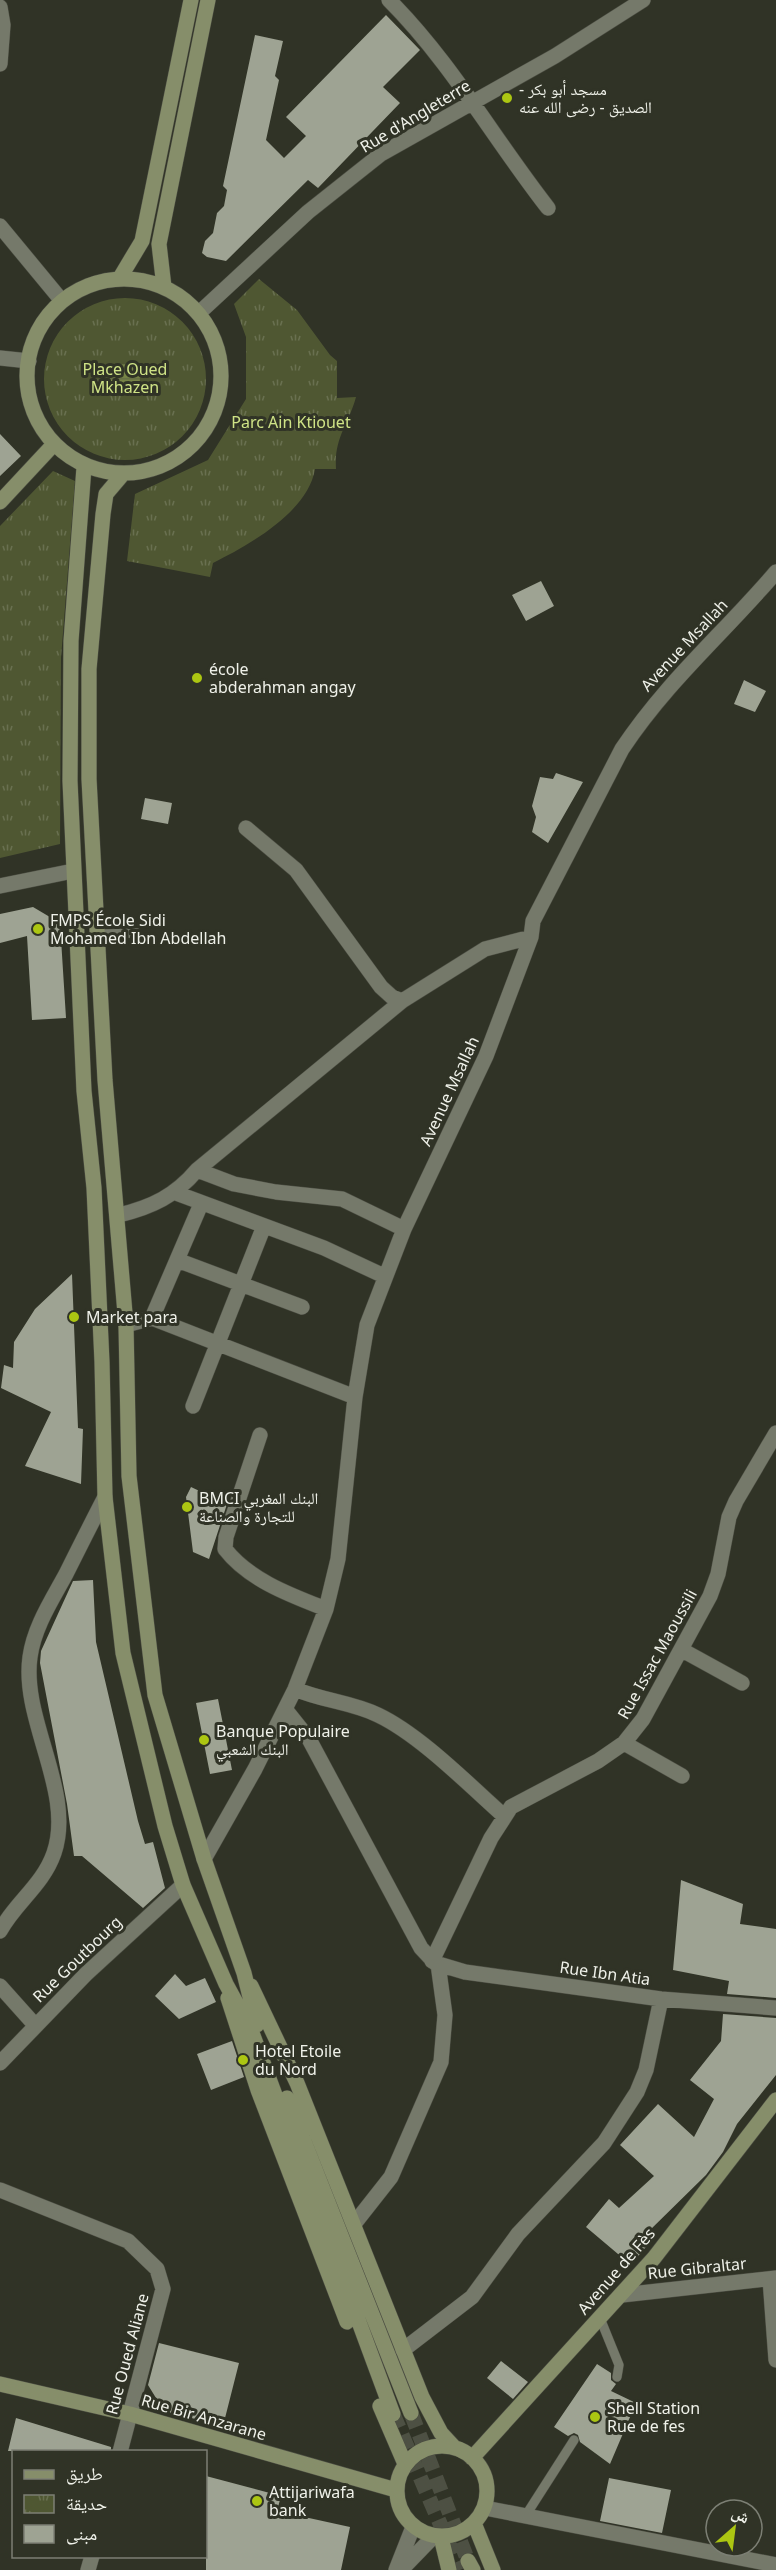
<svg xmlns="http://www.w3.org/2000/svg" width="776" height="2570" font-family="'Noto Sans','Noto Naskh Arabic',sans-serif">
<defs>
<pattern id="park-tufts" width="24" height="20" patternUnits="userSpaceOnUse" patternTransform="scale(1.5)"><rect width="24" height="20" fill="#4f5732"/><path d="M3 7l-1-3M5 7V3M7 7l1-3M15 17l-1-3M17 17v-4M19 17l1-3" fill="none" stroke="#697050"/></pattern>
<pattern id="water-rules" width="6" height="5" patternUnits="userSpaceOnUse" patternTransform="scale(1.5)"><rect width="6" height="5" fill="#778445"/><path d="M0 2.5h6" fill="none" stroke="#646c45"/></pattern>
</defs>
<rect width="100%" height="100%" fill="#303326"/>
<path fill="url(#park-tufts)" d="M259,279L297,310L330,355L337,361V398L356,397C348,426 334,437 336,469H315C308,512 249,545 213,563L210,577L127,561L135,494L208,460L246,399V337L234,304Z
M44 379a81 81 0 1 1 162 0a81 81 0 1 1-162 0Z
M53,471L75,481L61,658L60,844L0,858V526Z"/>
<path fill="url(#water-rules)" d="M110 379a15 15 0 1 1 30 0a15 15 0 1 1-30 0Z"/>
<path fill="#9ea393" d="M386,15L420,50L383,87L400,103L318,188L308,180L226,261L207,257L202,253L205,241L213,233L217,213L224,206L227,190L223,186L255,35L283,41L275,76L279,80L266,140L284,158L306,136L286,117Z
M0,434L21,456L0,476Z
M541,581L554,606L526,621L512,595Z
M744,680L766,691L755,712L734,704Z
M556,773L583,782L548,843L532,832L536,817L532,806L540,777L553,779Z
M145,798L172,803L168,824L141,819Z
M33,907L60,923L66,1018L32,1020L27,936L0,943V914Z
M72,1274L78,1428L83,1429L81,1484L25,1466L51,1412L1,1388L4,1365L13,1368L14,1342L35,1309Z
M191,1487L227,1504L209,1559L193,1552L186,1497Z
M93,1580L96,1642L138,1821L145,1844L153,1842L165,1888L143,1908L82,1856H74L67,1804L40,1663L41,1651L73,1581Z
M218,1699L232,1770L210,1774L196,1703Z
M681,1880L743,1904L740,1924L776,1929V1998L727,1994L729,1981L673,1970Z
M175,1974L186,1986L205,1978L216,2002L179,2019L155,1996Z
M723,2014L776,2018V2075L737,2124L723,2152L706,2175L648,2232L654,2237L631,2265L586,2227L609,2199L619,2208L654,2176L620,2145L658,2104L694,2137L714,2099L690,2080L721,2041Z
M232,2041L244,2077L211,2090L197,2054Z
M159,2343L239,2363L223,2426L164,2411L148,2385Z
M501,2361L528,2382L513,2399L487,2378Z
M597,2364L611,2373V2380L616,2384L611,2391L636,2403L610,2464L580,2442L578,2435L574,2433L568,2436L554,2427Z
M16,2418L111,2447V2451H8Z
M206,2476L281,2496L277,2511L350,2527L341,2570H206Z
M609,2478L671,2490L662,2533L600,2521Z"/>
<g fill="none" stroke-linecap="round" stroke-linejoin="round">
<path stroke="#4d5043" stroke-width="15" stroke-dasharray="15 8" stroke-linecap="butt" d="M411,2413L468,2561
M393,2414L460,2570"/>
<defs>
<path id="lane" d="M97,934L137,933
M600,2318L619,2365L617,2377
M526,2515L574,2440"/>
<path id="street" d="M389,0C451,62 494,139 548,208
M0,7L3,25L0,64
M0,226L62,301
M199,313L308,212L381,154L555,56L643,0
M0,358L29,361
M246,828L296,870L381,987L392,997L402,1001
M0,886L73,871
M197,1170L234,1184L276,1192L342,1199L404,1229
M176,1193L324,1248L384,1276
M119,1215C152,1207 175,1196 197,1170L402,1001L485,949L531,937
M177,1260L302,1307
M152,1318L355,1397
M126,1325L152,1318L201,1204
M193,1406L264,1226
M260,1435L226,1537L225,1549C249,1580 290,1595 326,1609
M682,1650L742,1683
M295,1689C323,1701 351,1702 378,1715C420,1735 468,1784 504,1816
M285,1709L309,1739L421,1948L435,1963L465,1972L661,1999L776,2008
M624,1743L682,1776
M204,1859L255,1769L295,1689L326,1609L338,1559L355,1397L367,1325L404,1229L486,1056L531,937L533,921L622,749C668,680 723,634 776,572
M0,1931C15,1903 43,1885 54,1853C75,1792 21,1720 30,1657C34,1627 52,1600 66,1574C79,1548 92,1522 105,1497
M432,1961L491,1838L511,1807L598,1761L624,1743L643,1719L710,1596L718,1574L729,1517L736,1501L776,1433
M0,1986L34,2024
M0,2063L86,1974L183,1885
M0,2190L128,2241L157,2269L163,2289L120,2452
M354,2224L391,2177L441,2062L445,2015L438,1964
M770,2279L776,2360
M622,2295L776,2278
M403,2350L472,2297L518,2234L604,2143L637,2092L646,2070L661,1999
M485,2508L776,2565
M88,2570L92,2556
M396,2570L413,2527
M401,2570L434,2536"/>
<path id="secondary" d="M121,276L142,241L191,0
M27 376a97 97 0 1 1 194 0a97 97 0 1 1-194 0Z
M164,287L159,244L208,0
M84,467L71,641L70,781L84,1091L94,1188L102,1362L105,1497L123,1653L165,1826L183,1885L226,1984L251,2030L393,2414
M123,474L106,494L103,514L89,669V779L105,1080L126,1325L129,1476L155,1695L204,1859L244,1973L257,2025
M0,502L54,444
M251,1986L297,2083L422,2397L441,2433L454,2447
M228,1998L258,2090L347,2322
M287,2098L411,2413
M0,2384L130,2414L396,2490
M380,2406L405,2464
M397 2491a45 45 0 1 1 90 0a45 45 0 1 1-90 0Z
M472,2458L654,2258L776,2100
M474,2523L493,2570
M441,2537L449,2570
M468,2561L473,2570"/>
</defs>
<use href="#lane" stroke="#4c4e43" stroke-width="10"/>
<use href="#street" stroke="#4c4e43" stroke-width="16"/>
<use href="#secondary" stroke="#4c4e43" stroke-width="16"/>
<use href="#lane" stroke="#75796a" stroke-width="9"/>
<use href="#street" stroke="#75796a" stroke-width="15"/>
<use href="#secondary" stroke="#868e6a" stroke-width="15"/>
</g>
<g fill="#acc612" stroke="#303326" stroke-width="2">
<circle cx="507" cy="98" r="6"/>
<circle cx="197" cy="678" r="6"/>
<circle cx="38" cy="929" r="6"/>
<circle cx="74" cy="1317" r="6"/>
<circle cx="187" cy="1507" r="6"/>
<circle cx="204" cy="1740" r="6"/>
<circle cx="243" cy="2060" r="6"/>
<circle cx="595" cy="2417" r="6"/>
<circle cx="257" cy="2501" r="6"/>
</g>
<g text-anchor="middle" stroke-width="6" stroke-linejoin="round" paint-order="stroke">
<g font-size="16" fill="#eff1e9" stroke="#303326" text-anchor="start">
<text x="519" y="95">- مسجد أبو بكر<tspan x="519" dy="18">الصديق - رضى الله عنه</tspan></text>
<text x="209" y="675">école<tspan x="209" dy="18">abderahman angay</tspan></text>
<text x="50" y="926">FMPS École Sidi<tspan x="50" dy="18">Mohamed Ibn Abdellah</tspan></text>
<text x="86" y="1323">Market para</text>
<text x="199" y="1504">BMCI البنك المغربي<tspan x="199" dy="18">للتجارة والصناعة</tspan></text>
<text x="216" y="1737">Banque Populaire<tspan x="216" dy="18">البنك الشعبي</tspan></text>
<text x="255" y="2057">Hotel Etoile<tspan x="255" dy="18">du Nord</tspan></text>
<text x="607" y="2414">Shell Station<tspan x="607" dy="18">Rue de fes</tspan></text>
<text x="269" y="2498">Attijariwafa<tspan x="269" dy="18">bank</tspan></text>
</g>
<g font-size="16" fill="#eff1e9" stroke="#303326">
<text transform="translate(415 116) rotate(-31)" y="6">Rue d'Angleterre</text>
<text transform="translate(684 645) rotate(-47)" y="6">Avenue Msallah</text>
<text transform="translate(449 1091) rotate(-65)" y="6">Avenue Msallah</text>
<text transform="translate(657 1654) rotate(-61)" y="6">Rue Issac Maoussili</text>
<text transform="translate(77 1959) rotate(-44)" y="6">Rue Goutbourg</text>
<text transform="translate(605 1973) rotate(8)" y="6">Rue Ibn Atia</text>
<text transform="translate(697 2268) rotate(-6)" y="6">Rue Gibraltar</text>
<text transform="translate(616 2271) rotate(-49)" y="6">Avenue de Fès</text>
<text transform="translate(127 2354) rotate(-75)" y="6">Rue Oued Aliane</text>
<text transform="translate(204 2417) rotate(16)" y="6">Rue Bir Anzarane</text>
</g>
<g font-size="16" fill="#cfe386" stroke="#303326">
<text x="125" y="375">Place Oued<tspan x="125" dy="18">Mkhazen</tspan></text>
<text x="291" y="428">Parc Ain Ktiouet</text>
</g>
</g>
<rect x="12" y="2450" width="195" height="108" fill="#303326" stroke="#7c7f74" stroke-width="1.5"/>
<rect x="24" y="2470" width="30" height="9" fill="#868e6a" stroke="#7c7f74" stroke-width="1.5"/>
<text x="66" y="2480" font-size="18" fill="#eff1e9">طريق</text>
<rect x="24" y="2495" width="30" height="18" fill="url(#park-tufts)" stroke="#7c7f74" stroke-width="1.5"/>
<text x="66" y="2510" font-size="18" fill="#eff1e9">حديقة</text>
<rect x="24" y="2525" width="30" height="18" fill="#9ea393" stroke="#7c7f74" stroke-width="1.5"/>
<text x="66" y="2540" font-size="18" fill="#eff1e9">مبنى</text>
<g transform="translate(734 2528) rotate(28)"><circle r="28" fill="#303326" stroke="#7c7f74" stroke-width="1.5"/>
<path d="M0-4.5L10 22L0 15L-10 22Z" fill="#acc612"/>
<text y="-9" font-size="16" font-weight="bold" text-anchor="middle" fill="#eff1e9">ش</text>
</g>
</svg>
